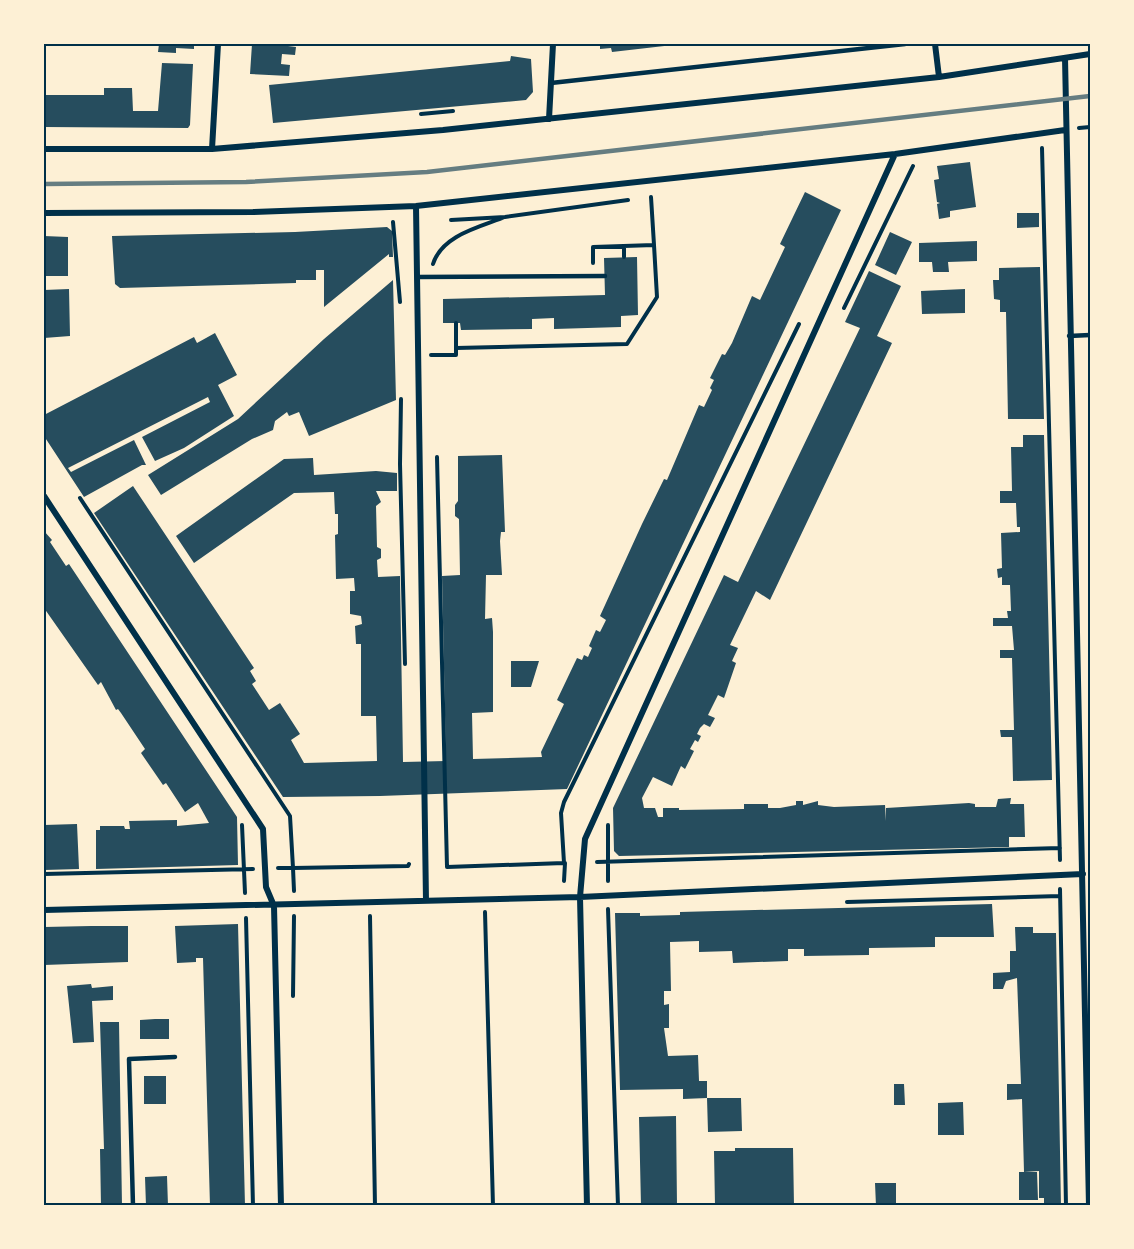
<svg xmlns="http://www.w3.org/2000/svg" width="1134" height="1249" font-family="Lato,sans-serif">
<rect width="100%" height="100%" fill="#fdf0d5"/>
<path fill="#264d5e" d="M159,44H194V49L176,48V53L158,52Z
M252,44H289L288,46L296,47L295,55L282,54L281,64L290,65L289,76L250,74Z
M600,44H673V45L612,52L611,48L600,49Z
M511,56L531,59L533,92L526,100L273,123L269,85L510,61Z
M162,63L193,64L190,125L188,128L44,127V95H104V88H132L133,111H158Z
M970,162L976,207L950,211V217L939,219L937,204L940,203L937,202L934,180L939,179L937,166Z
M805,192L841,210L567,789L380,796L283,797L94,513L133,486L254,668L250,671L256,681L252,684L269,710L280,703L300,734L291,740L304,763L377,761L376,716H361V644H356L355,626L362,624L361,616L350,614V591H355L354,578L336,579L335,535L338,534V514H335L334,492L294,493L194,563L176,536L284,459L313,458L314,475L376,471L397,473V491H376L381,502L376,506L377,547L381,549V558L377,560L378,577L400,576L403,762L446,761L442,576L460,575L459,519L455,516V505L458,501V456L502,455L505,532H501L500,541L502,575H486L485,619L492,618L493,632V712L472,713L473,759L542,757L541,752L564,704L557,700L577,658L582,660L584,655L588,657L592,648L589,646L596,630L600,632L606,620L600,616L642,524L664,479L667,480L699,405L704,407L712,390L710,388L714,380L710,378L722,354L725,355L732,343L752,296L760,300L785,247L780,244Z
M1017,213H1039V227L1017,228Z
M387,227L392,231L393,257H389V254L324,307V270H316V280H296V283L120,288L115,284L112,236L295,232Z
M890,232L912,242L896,275L875,265Z
M44,236L68,237V276H44Z
M977,241V261L948,262L949,272H933L932,262H919V243Z
M637,257L638,315L621,316V327L554,329V318L532,319V329L461,330L460,323H443V299L605,295L604,258Z
M1040,267L1044,419H1008L1006,312H1000V300L994,299L993,280H999V268Z
M869,271L901,286L877,336L892,343L770,600L756,591L730,645L738,648L732,661L736,663L724,698L718,695L708,715L715,718L710,727L704,724L700,728L697,734L701,736L698,742L695,740L690,749L694,751L685,769L681,766L672,786L653,777L642,798L644,808H655L658,817H663V808H679V810L744,809V804H768V808H780L796,805V801H803V805L818,801V805L834,807L885,805L886,821V808L969,803L975,804V807H996L998,799L1011,798L1010,804H1024L1025,837H1009V847L619,856L614,851L613,808L724,575L738,582L860,328L845,322Z
M393,280L396,400L309,436L299,412L289,416L287,412L275,421L273,430L252,439L161,495L148,475L238,419L324,339Z
M69,289L70,336L44,338V290Z
M965,289V313L922,314L921,291Z
M215,333L237,375L218,385L234,416L184,448L155,461L142,437L210,402L208,397L68,468L71,472L134,440L146,465H142L84,497L44,436V415L194,337L197,343Z
M1023,435H1044L1052,780L1013,781L1012,737H1001L1000,730H1014L1012,658H1000V650H1014L1012,626H993V618H1008L1007,611H1011L1010,585H1002V577L998,578L997,569L1002,568L1001,533L1020,532V527H1017L1016,503H1000V491H1012L1011,447H1023Z
M44,531L52,540L50,542L66,566L69,564L237,817L238,865L96,869V830H100V826H124L125,829H130L129,821L177,820V826L209,823L198,803L185,812L166,783L163,785L141,753L145,749L121,713L118,709L116,710L101,682L98,685L44,608Z
M511,661H539L531,687H511Z
M77,824L79,869L44,870V825Z
M992,904L994,937H935V947L869,948V955L804,956V949H788V961L733,963L732,951L699,952V941L670,942L671,991H664V1005L669,1004V1028H664L668,1056L698,1055L699,1081H707V1098L683,1099V1089L620,1090L615,913H640V916L680,915V912Z
M238,924L245,1206H210L203,958H196V962L177,963L175,926Z
M91,926H128V962L44,965V927Z
M1015,927H1033V933H1056L1061,1206H1044V1198H1039V1171L1024,1172L1022,1099L1007,1100V1084H1021L1017,978L1006,981L1003,989H993V973L1010,972V951H1016Z
M91,984L92,988L113,986V1000L92,1001L94,1042L73,1043L67,986Z
M155,1019H169V1039H140V1020Z
M100,1022H119L122,1206H101L100,1149H104Z
M144,1076H166V1104H144Z
M894,1084H904L905,1105H894Z
M707,1098H741L742,1131L708,1132Z
M963,1102L964,1135H938V1103Z
M676,1116L677,1206H641L639,1117Z
M735,1148H793L794,1206H715L714,1151H735Z
M1019,1172H1037L1038,1200H1019Z
M167,1176L168,1206H146L145,1177Z
M875,1183H896V1205L876,1206Z"/>
<g fill="none" stroke-linecap="round" stroke-linejoin="round">
<path stroke="#003049" stroke-width="4" d="M421,114L453,111
M1079,128L1090,127
M1042,148L1060,860
M651,197L654,245
M451,220L505,217L628,200
M393,222L400,302
M624,246V257
M433,264C442,235 480,227 505,217
M844,308L913,166
M456,323V348L627,344L657,297L654,245L593,247V263
M431,355H456V348
M401,399L400,464L405,664
M437,457L447,867L564,863L561,813L564,802L799,324
M80,498L290,816L293,868L408,866L409,864
M242,825L245,893
M597,862L1060,848
M278,868H293L294,891
M44,874L253,869
M564,881L565,863
M608,881V825
M1060,889L1066,1206
M847,902L1060,896
M608,909L618,1206
M485,912L493,1206
M370,916L375,1206
M246,918L253,1206
M293,996L294,916"/>
<path stroke="#003049" stroke-width="4.5" d="M551,83L905,44
M417,277L605,276
M1069,336L1090,335
M133,1206L129,1059L175,1057"/>
<path stroke="#003049" stroke-width="6" d="M935,44L939,77
M1065,58L1089,1206
M549,119L553,44
M44,149H212L443,130L939,77L1090,54
M212,149L218,44
M416,206L426,901
M44,213L253,212L416,206L895,154L1065,130
M44,496L263,829L266,887L274,906L281,1206
M44,910L580,897L1083,874
M587,1206L580,897L585,839L895,154"/>
<path stroke="#657d81" stroke-width="4.5" d="M44,184L246,182L427,172L1090,96"/>
</g>
<rect width="1134" height="1249" fill="none" stroke="#fdf0d5" stroke-width="90"/>
<rect x="45" y="45" width="1044" height="1159" fill="none" stroke="#003049" stroke-width="2"/>
</svg>
